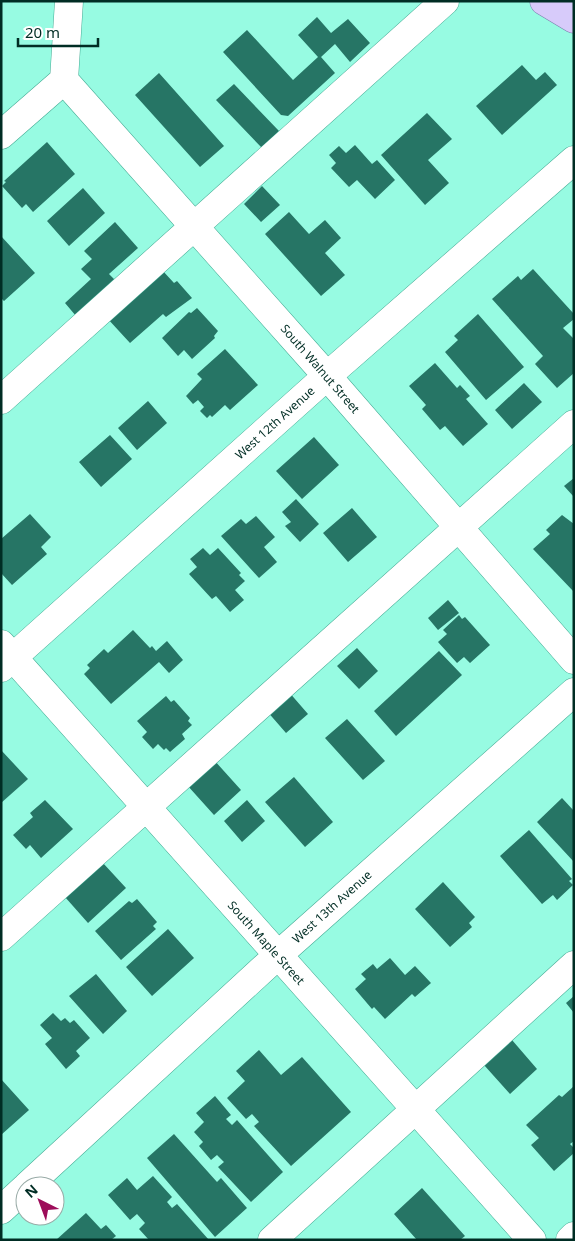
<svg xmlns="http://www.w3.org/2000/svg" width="575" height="1241" font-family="'Noto Sans',sans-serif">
<rect width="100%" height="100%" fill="#97fbe2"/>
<path fill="#267565" d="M317,17L331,33L348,19L370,43L350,62L335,44L321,57L335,73L288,116L281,115L223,52L247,30L293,80L318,57L298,35Z
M522,65L536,80L545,72L557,85L502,135L476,106Z
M159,73L224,146L200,167L135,95Z
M234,84L279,131L262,148L216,100Z
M427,113L452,139L428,160L449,183L425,205L381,155Z
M47,142L75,174L33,212L26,204L22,208L2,186L6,182L4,181Z
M355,145L372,164L377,160L395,180L375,199L357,180L349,187L331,168L336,163L329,155L339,146L346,153Z
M262,186L280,205L261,222L244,204Z
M83,188L105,213L69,246L47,221Z
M289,212L309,234L325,220L341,238L325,253L345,275L321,296L265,234Z
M115,222L138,248L109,274L115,280L76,316L65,303L91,279L81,269L92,259L84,251Z
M1,236L35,273L4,301L1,298Z
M533,269L574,314V319L563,328L574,339V373L557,388L535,364L543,356L492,299L518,276L521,280Z
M162,270L174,283L177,281L192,298L166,317L163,314L130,343L107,318Z
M197,308L218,331L214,336L215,338L192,359L184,350L178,356L162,338L189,312L191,313Z
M478,314L524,367L486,400L445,352L458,340L454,336Z
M225,349L258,385L230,410L225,405L212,417L210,415L207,418L200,411L204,407L198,400L193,404L186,396L202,379L197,374Z
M435,363L457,388L460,385L470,396L466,399L488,424L463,446L445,426L440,430L422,409L426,405L409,386Z
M524,383L542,402L512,429L495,410Z
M148,401L167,423L137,450L118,428Z
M110,435L132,459L101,487L79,462Z
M314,437L339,465L302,499L276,471Z
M574,478V497L564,486Z
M296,499L319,524L300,542L285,526L291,522L282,512Z
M352,508L377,537L348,562L323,533Z
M30,514L51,537L41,547L47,554L12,585L1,573V539Z
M562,515L574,524V592L533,549L550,534L546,530Z
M256,516L275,537L264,547L277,562L259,578L221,536L241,519L246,524Z
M203,548L210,555L218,548L241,573L239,575L245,581L235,590L244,600L230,612L216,596L212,599L189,574L197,567L190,559Z
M448,600L459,613L438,630L428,618Z
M459,615L462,619L465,617L490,645L470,663L464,657L457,663L438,642L447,634L443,630Z
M133,630L150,648L152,646L156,651L167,641L183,660L169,673L159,662L111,704L84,674L90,668L87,665L104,649L108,653Z
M357,648L378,671L359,689L337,666Z
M439,651L462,675L396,736L374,711Z
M288,691L308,714L286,733L266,710Z
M166,696L171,702L174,700L190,718L188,721L192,725L182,734L185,739L170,752L166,748L164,750L158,744L153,749L142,737L147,732L137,721Z
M347,719L385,761L363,780L325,738Z
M1,750L28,779L1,803Z
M214,760L241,790L214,815L187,785Z
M294,777L333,822L305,847L265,802Z
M562,798L574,811V862L537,822Z
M45,800L73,829L41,858L30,845L26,849L13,835L33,817L30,813Z
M247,800L265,821L242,842L224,821Z
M529,830L572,879L569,881L573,885L557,900L553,895L542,904L500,856Z
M103,863L126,888L88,923L65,897Z
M443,882L475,917L469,923L472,927L450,947L415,909Z
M137,899L157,922L153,926L156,929L121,960L95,931L129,901L132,903Z
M168,929L194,958L152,996L126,967Z
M390,958L405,975L415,966L431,983L415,997L412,994L385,1019L374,1007L372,1009L355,989L366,979L361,974L373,964L377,969Z
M96,974L127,1011L103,1034L69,996Z
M574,996V1013L566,1003Z
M53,1013L61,1021L65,1018L70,1023L74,1020L90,1038L76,1051L80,1056L66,1069L45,1044L52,1038L40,1025Z
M512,1040L537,1069L510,1094L484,1065Z
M259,1050L281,1075L302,1057L351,1112L291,1166L254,1126L259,1122L252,1114L246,1119L227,1098L245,1081L236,1071Z
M1,1079L29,1110L1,1135Z
M574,1086V1141L570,1144L574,1148V1153L554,1171L531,1145L539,1138L526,1125L559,1095L562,1097Z
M215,1096L231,1115L226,1119L232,1125L237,1120L283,1172L251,1202L218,1167L224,1162L217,1155L211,1160L199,1146L203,1142L194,1132L204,1122L196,1113Z
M174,1134L217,1182L221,1178L247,1208L215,1237L147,1158Z
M153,1176L172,1197L167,1202L172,1208L177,1204L209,1240H149L139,1229L145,1223L137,1214L130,1220L108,1195L127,1178L137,1190Z
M422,1188L465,1236L460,1240H417L394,1214Z
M86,1213L101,1229L106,1225L116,1236L111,1240H56Z"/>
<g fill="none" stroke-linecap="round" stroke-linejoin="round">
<defs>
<path id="minor" d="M64,80L327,376L574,660
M1,135L64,80L69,1
M1,400L445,1
M1,644L532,1240
M1,668L327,376L574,160
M1,937L574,424
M27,1186L277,956L574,692
M1,1210L25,1188
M272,1240L574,965
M570,1240L574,1236"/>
<path id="major" d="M544,1L574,19"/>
</defs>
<use href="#minor" stroke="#44ab94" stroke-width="29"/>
<use href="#major" stroke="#7b7dac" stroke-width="29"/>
<use href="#minor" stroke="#fff" stroke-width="28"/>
<use href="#major" stroke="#d7cbfa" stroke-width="28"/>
</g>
<g text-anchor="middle" stroke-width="5" stroke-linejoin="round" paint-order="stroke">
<g font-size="12" fill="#002d24" stroke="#fff">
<text transform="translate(320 369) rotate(49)" y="4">South Walnut Street</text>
<text transform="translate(275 423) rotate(-42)" y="4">West 12th Avenue</text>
<text transform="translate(332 907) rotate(-42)" y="4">West 13th Avenue</text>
<text transform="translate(266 943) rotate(48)" y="4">South Maple Street</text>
</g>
</g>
<rect width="575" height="1241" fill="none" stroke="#002d24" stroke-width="5"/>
<g transform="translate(40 1201) rotate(318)"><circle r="24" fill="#ffffff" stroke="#99aba7"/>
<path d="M0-4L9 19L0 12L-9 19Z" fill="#9d0d5a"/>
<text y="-8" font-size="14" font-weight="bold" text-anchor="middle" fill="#002d24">N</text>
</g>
<path d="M18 38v8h80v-8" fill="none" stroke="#002d24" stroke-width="2.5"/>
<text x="25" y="38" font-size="15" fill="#002d24" stroke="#ffffff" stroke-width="4" paint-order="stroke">20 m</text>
</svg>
